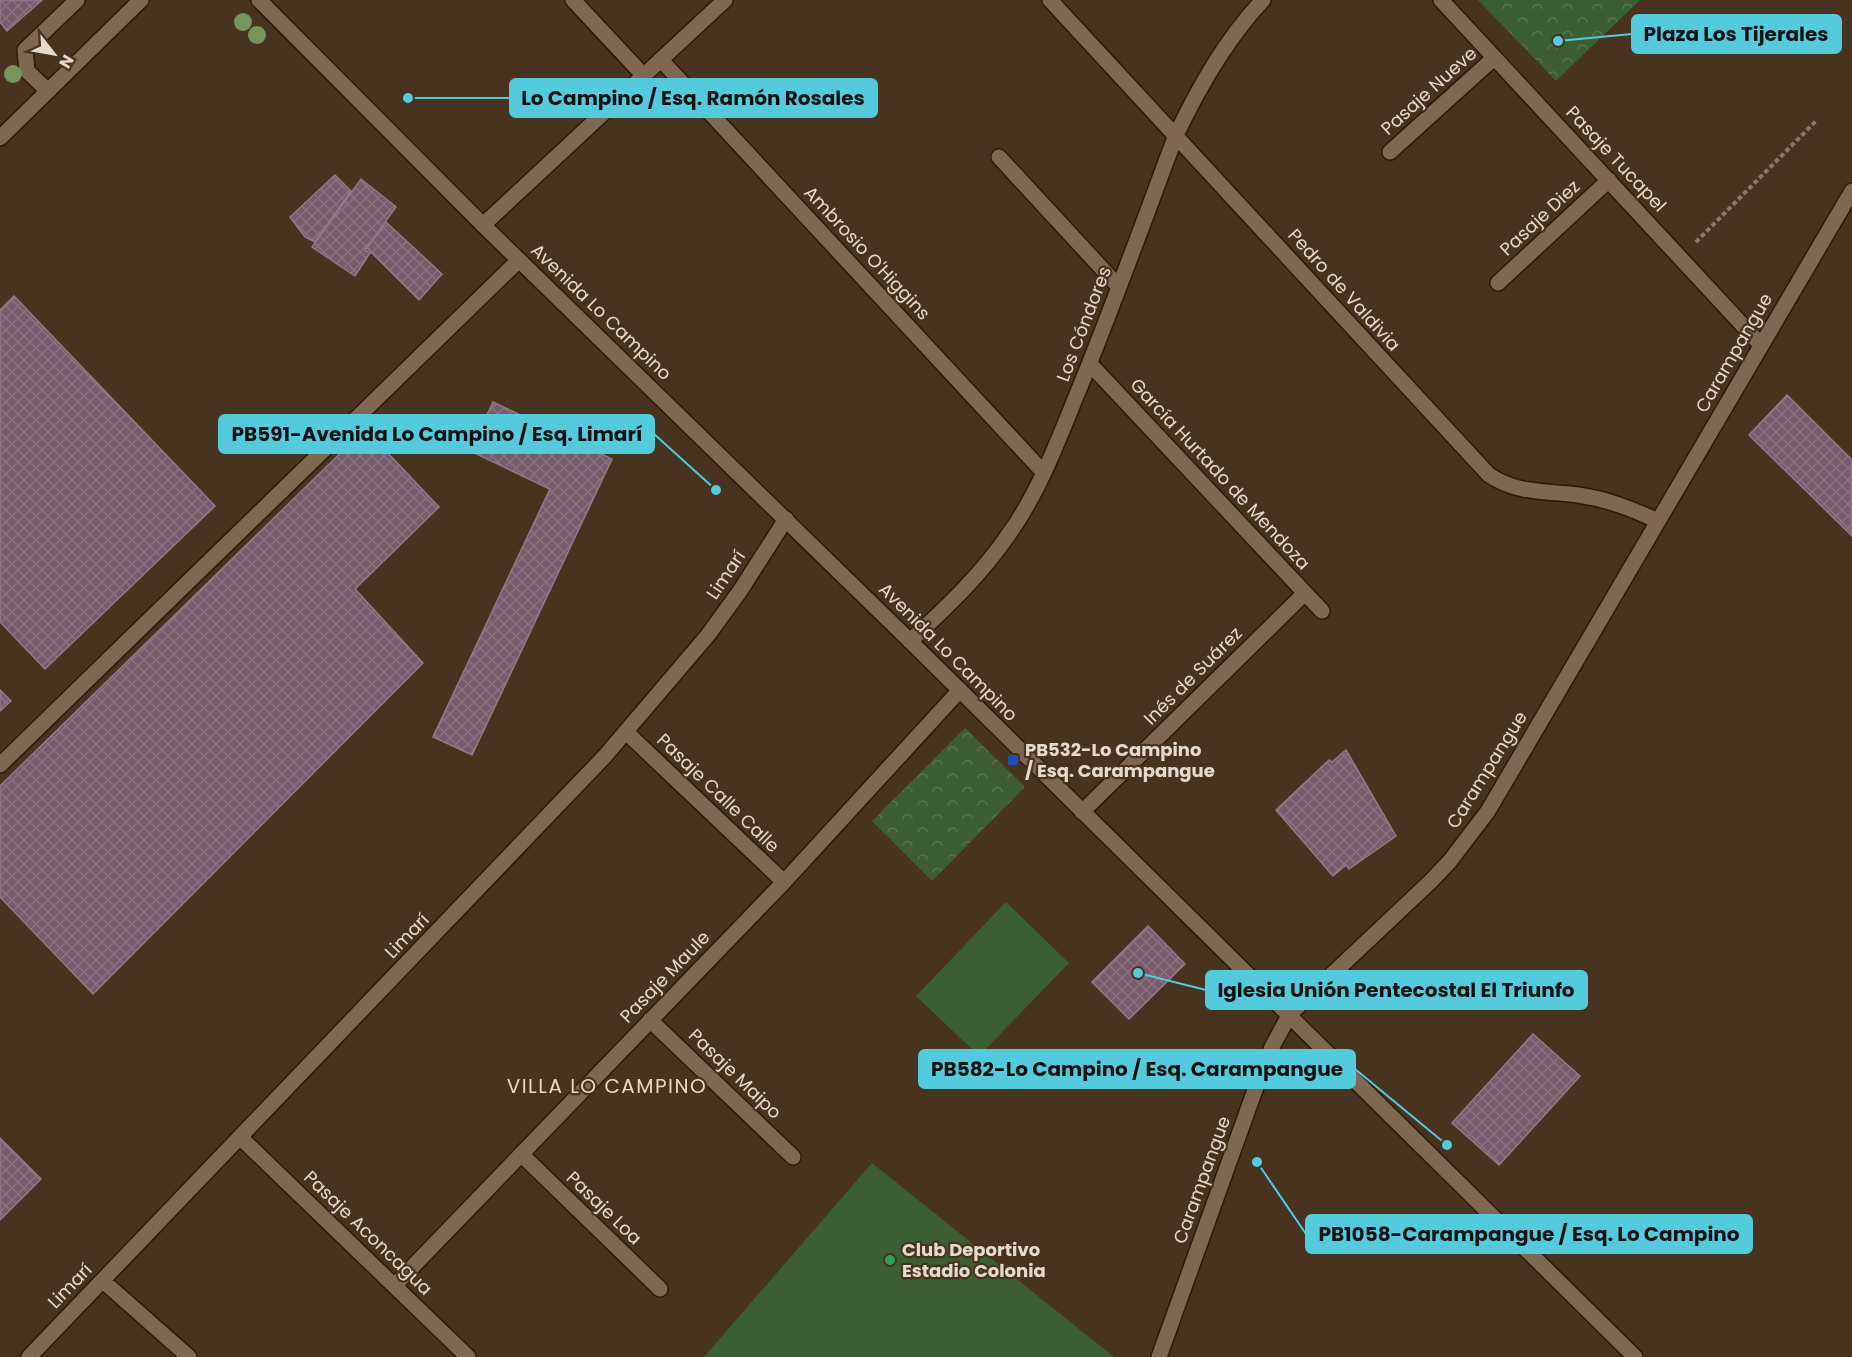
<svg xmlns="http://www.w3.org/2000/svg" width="1852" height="1357" font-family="Poppins,sans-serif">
<defs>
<pattern id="park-crowns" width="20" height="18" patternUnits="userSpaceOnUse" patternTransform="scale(1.5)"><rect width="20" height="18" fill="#3b5f33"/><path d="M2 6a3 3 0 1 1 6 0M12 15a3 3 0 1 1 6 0" fill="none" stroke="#57754f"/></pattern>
<pattern id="building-cross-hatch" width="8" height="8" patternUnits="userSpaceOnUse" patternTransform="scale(1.5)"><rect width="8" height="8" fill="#765b6b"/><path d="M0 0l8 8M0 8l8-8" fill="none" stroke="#8a727f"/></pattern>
</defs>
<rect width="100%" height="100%" fill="#47331f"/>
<path fill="#3b5f33" d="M1006,902L1069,963L979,1056L916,996Z
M872,1163L1114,1357H704Z"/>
<path fill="url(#park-crowns)" d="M1478,0H1640L1556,81Z
M965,728L1025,787L932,881L872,821Z"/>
<path fill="url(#building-cross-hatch)" stroke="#957889" stroke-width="1.5" d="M0,0H42L7,31L0,22Z
M335,175L351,191L315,242L305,237L290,217Z
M361,179L396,207L365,250L370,253L355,276L312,247Z
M386,222L442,274L419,300L367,248Z
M14,296L215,506L45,669L0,622V310Z
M1787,395L1852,460V536L1749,435Z
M493,402L612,459L472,755L433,737L550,489L470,451Z
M365,429L439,507L355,589L423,663L93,994L0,897V786Z
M0,690L11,701L0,711Z
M1346,750L1396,836L1349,869L1346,865L1333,876L1276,810L1329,760L1332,762Z
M1148,926L1185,964L1129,1019L1092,982Z
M1533,1034L1580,1076L1499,1165L1452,1123Z
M0,1138L41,1179L0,1220Z"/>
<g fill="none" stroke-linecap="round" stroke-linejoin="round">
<defs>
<path id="service" d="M48,91L27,71L25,50L77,0
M0,765L519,260"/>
<path id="minor" d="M573,0L644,76
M1050,0L1489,475C1520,495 1544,490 1578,495C1607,499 1632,509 1658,521
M1441,0L1761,345
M661,60L1044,473
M1390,152L1494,58
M999,157L1119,287
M483,225L725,0
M1498,283L1609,180
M1090,364L1322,611
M910,641C946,608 981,575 1009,534C1038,493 1056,446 1075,399C1111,312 1143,223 1176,135C1199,87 1226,39 1263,0
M626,732L784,882
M1082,812L1305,593
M650,1020L793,1157
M241,1138L468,1357
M521,1154L660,1289
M103,1281L189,1357
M394,1286L784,882L960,690
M29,1357L605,756L708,635L740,591L786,519"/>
<path id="tertiary" d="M1159,1357L1260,1076L1273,1045L1290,1014L1430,882L1450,861L1488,811L1852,191"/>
<path id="secondary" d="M259,0L483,225L910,641L1635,1357
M0,138L141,0"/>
</defs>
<use href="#service" stroke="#2c1a07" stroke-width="18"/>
<use href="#minor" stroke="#2c1a07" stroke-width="18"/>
<use href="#tertiary" stroke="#2c1a07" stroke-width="18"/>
<use href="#secondary" stroke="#2c1a07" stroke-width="18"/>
<path stroke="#8b7a6a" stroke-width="4" stroke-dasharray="4.5 3" stroke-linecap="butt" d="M1696,242L1817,120"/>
<use href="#service" stroke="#7e6852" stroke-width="15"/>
<use href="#minor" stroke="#7e6852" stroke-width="15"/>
<use href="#tertiary" stroke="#7e6852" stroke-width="15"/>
<use href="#secondary" stroke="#7e6852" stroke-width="15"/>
</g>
<g fill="#76955c">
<circle cx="243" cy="22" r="9"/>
<circle cx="257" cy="35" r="9"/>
<circle cx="13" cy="74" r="9"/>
</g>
<rect fill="#1a4fb4" stroke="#47331f" stroke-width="2" x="1007" y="754" width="12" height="12" rx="3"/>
<circle fill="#2e9e5b" stroke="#47331f" stroke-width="2" cx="890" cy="1260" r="6"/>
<g text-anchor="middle" stroke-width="4.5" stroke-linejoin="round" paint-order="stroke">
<g font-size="18" fill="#e6d9ce" stroke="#47331f">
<text transform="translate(1429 91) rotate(-42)" y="6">Pasaje Nueve</text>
<text transform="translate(1616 159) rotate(47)" y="6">Pasaje Tucapel</text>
<text transform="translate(1540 218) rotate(-43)" y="6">Pasaje Diez</text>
<text transform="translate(867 253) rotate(47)" y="6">Ambrosio O'Higgins</text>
<text transform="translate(1344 290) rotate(48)" y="6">Pedro de Valdivia</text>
<text transform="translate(601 312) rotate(44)" y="6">Avenida Lo Campino</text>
<text transform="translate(1084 324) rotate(-69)" y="6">Los Cóndores</text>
<text transform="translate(1734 353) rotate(-60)" y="6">Carampangue</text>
<text transform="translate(1220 474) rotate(47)" y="6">García Hurtado de Mendoza</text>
<text transform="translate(726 575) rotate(-56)" y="6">Limarí</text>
<text transform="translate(948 652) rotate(45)" y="6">Avenida Lo Campino</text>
<text transform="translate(1193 676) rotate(-45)" y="6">Inés de Suárez</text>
<text transform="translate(1487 770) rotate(-58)" y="6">Carampangue</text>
<text transform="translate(718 793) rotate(44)" y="6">Pasaje Calle Calle</text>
<text transform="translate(407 936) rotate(-46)" y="6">Limarí</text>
<text transform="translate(665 977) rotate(-46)" y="6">Pasaje Maule</text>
<text transform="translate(735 1074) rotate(44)" y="6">Pasaje Maipo</text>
<text transform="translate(1202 1180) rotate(-70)" y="6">Carampangue</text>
<text transform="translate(604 1208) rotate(44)" y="6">Pasaje Loa</text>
<text transform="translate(368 1233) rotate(44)" y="6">Pasaje Aconcagua</text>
<text transform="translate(70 1286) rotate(-46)" y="6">Limarí</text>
</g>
<g font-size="18" font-weight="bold" fill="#e6d9ce" stroke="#47331f" text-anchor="start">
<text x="1025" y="756">PB532-Lo Campino<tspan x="1025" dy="21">/ Esq. Carampangue</tspan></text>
<text x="902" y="1256">Club Deportivo<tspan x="902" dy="21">Estadio Colonia</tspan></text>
</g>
<g font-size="20" letter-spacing="1.5" fill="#efd6be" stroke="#47331f">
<text x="607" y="1093">VILLA LO CAMPINO</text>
</g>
</g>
<path fill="none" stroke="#54cadd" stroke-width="2" d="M1558 41L1632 34M408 98L510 98M716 490L654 434M1138 973L1206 990M1447 1145L1355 1069M1257 1162L1306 1234"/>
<g fill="#54cadd" stroke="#47331f" stroke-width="2">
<circle cx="1558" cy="41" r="6"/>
<circle cx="408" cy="98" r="6"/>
<circle cx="716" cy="490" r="6"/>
<circle cx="1138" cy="973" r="6"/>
<circle cx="1447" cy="1145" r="6"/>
<circle cx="1257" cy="1162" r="6"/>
</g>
<g fill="#54cadd" stroke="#54cadd" stroke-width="2">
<rect x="1632" y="15" width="209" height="38" rx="6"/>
<rect x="510" y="79" width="367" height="38" rx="6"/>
<rect x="219" y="415" width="435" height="38" rx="6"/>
<rect x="1206" y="971" width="381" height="38" rx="6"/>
<rect x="919" y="1050" width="436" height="38" rx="6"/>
<rect x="1306" y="1215" width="446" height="38" rx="6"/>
</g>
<g font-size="20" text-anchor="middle" font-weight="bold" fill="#111">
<text x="1736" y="41">Plaza Los Tijerales</text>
<text x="693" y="105">Lo Campino / Esq. Ramón Rosales</text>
<text x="437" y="441">PB591-Avenida Lo Campino / Esq. Limarí</text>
<text x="1396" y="997">Iglesia Unión Pentecostal El Triunfo</text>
<text x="1137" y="1076">PB582-Lo Campino / Esq. Carampangue</text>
<text x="1529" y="1241">PB1058-Carampangue / Esq. Lo Campino</text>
</g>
<g transform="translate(54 54) rotate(121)" stroke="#47331f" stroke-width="4.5" paint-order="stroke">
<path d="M0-4.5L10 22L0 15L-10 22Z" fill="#e6d9ce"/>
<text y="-9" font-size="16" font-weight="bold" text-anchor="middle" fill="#e6d9ce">N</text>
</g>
</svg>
